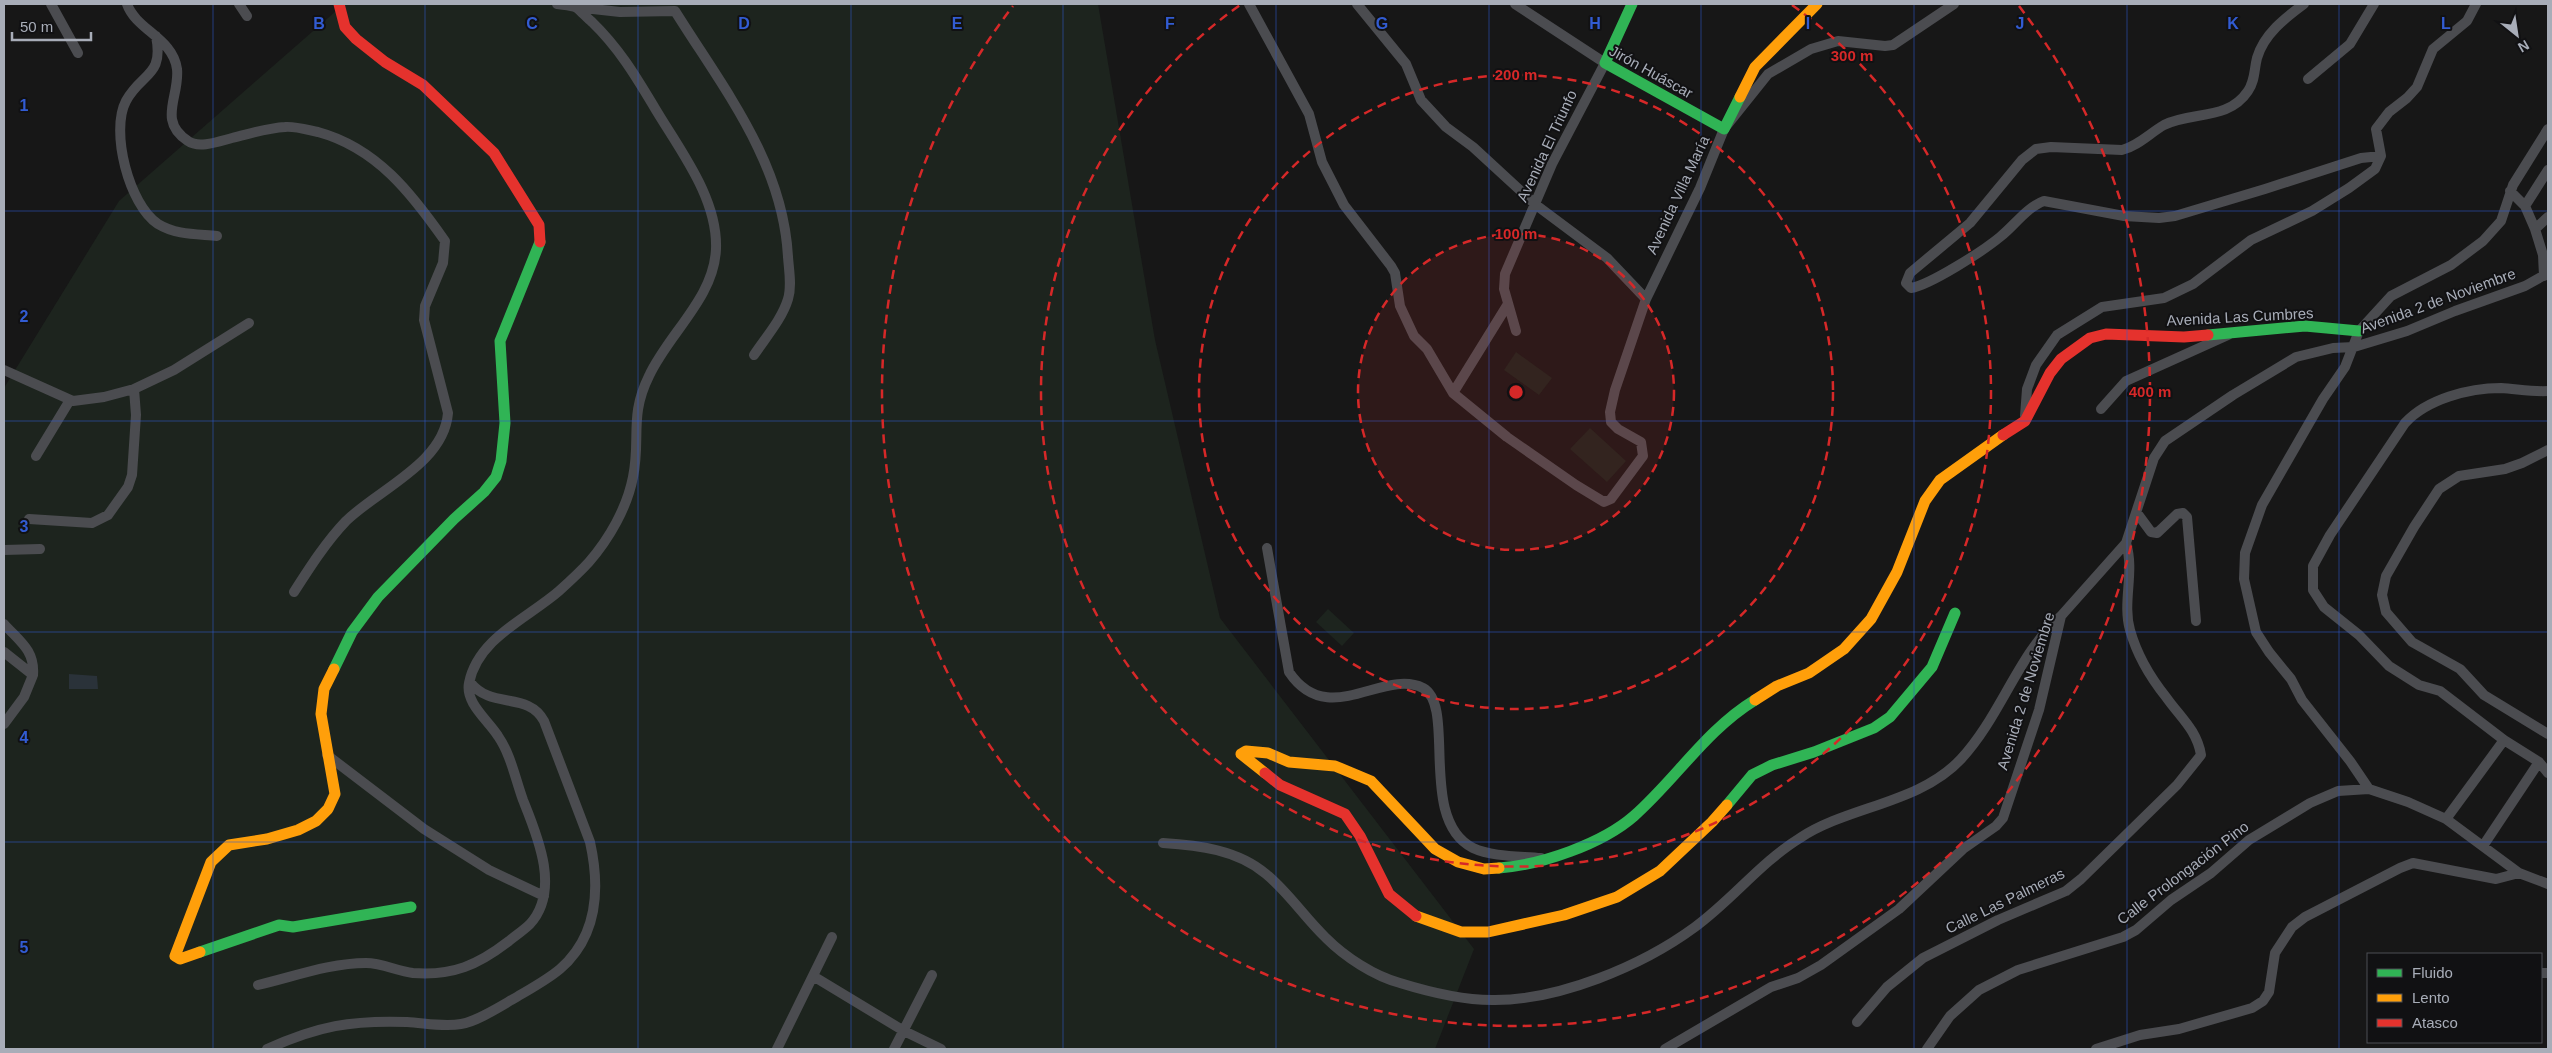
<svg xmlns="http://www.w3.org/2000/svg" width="2552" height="1053" font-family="Helvetica,sans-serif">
<rect width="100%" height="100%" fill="#171717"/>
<path fill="#1d241e" d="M344,4H1098L1155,340L1220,618L1474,949L1435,1049H4V388L119,201Z
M1516,352L1552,378L1539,395L1504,370Z
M1590,428L1626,461L1607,482L1570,449Z
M1328,609L1354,633L1342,646L1316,622Z"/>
<path fill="#2a3239" d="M69,674L97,676L98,689H69Z"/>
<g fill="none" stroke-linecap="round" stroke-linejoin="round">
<path stroke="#4b4c50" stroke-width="10" d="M51,4L78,53
M127,4C136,30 173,38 177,69C180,96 157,121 188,141C199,149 220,141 232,138C249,134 267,128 285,127C295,126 308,130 318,132C377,148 412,194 445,241L443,263L425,306L424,320L448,413C444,463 379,489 346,521C326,542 310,567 294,592
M239,4L247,16
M1249,4L1309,114L1322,162L1344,205L1391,266L1395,273L1400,306L1414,336L1427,349L1453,393L1507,437L1576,485L1604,502L1611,499L1643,456L1641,442L1618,429L1611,422L1610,412L1615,390L1646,299L1700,188L1724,129L1768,74L1811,49L1838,41L1885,46L1893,45L1954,4
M1357,4L1406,64L1421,100L1446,127L1473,147L1536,205L1607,258L1646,299
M1515,4L1605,63L1552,164L1505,274L1504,289L1516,331
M2304,4C2285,18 2264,34 2257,58C2254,70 2255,81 2248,91C2228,121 2192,111 2164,125C2150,133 2138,146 2122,150L2051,147L2036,149L2022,160L1970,223L1910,273L1906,283L1911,288C1930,285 1983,251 2000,237C2015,225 2027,207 2044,201L2124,216L2159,218L2175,216L2265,189L2361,158L2381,156
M575,7L620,12L675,11C723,88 783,162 788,257C789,271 792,286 788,299C782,319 766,337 754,355
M156,36C164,77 142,72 126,101C110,131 129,205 158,224C176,235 196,234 217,236
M2308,79L2350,44L2374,4
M2510,191L2525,206L2548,170
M2525,206L2535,229
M2544,276L2543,255L2535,229L2548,217
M4,370L73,401L104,397L134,389L174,370L249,323
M2548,391C2533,392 2517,389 2501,388C2469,388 2427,399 2405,423L2330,535L2313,566V590L2324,607L2359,635L2389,666L2419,685L2440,691L2504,740L2539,762L2548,773
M1453,393L1508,304
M2101,409L2126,381L2228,335
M2025,416L2027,389L2036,365L2057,335L2102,307L2164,298L2193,284L2251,240L2312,211L2349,188L2375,169L2381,156L2376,129L2389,112L2407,98L2417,87L2433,49L2467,21L2476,4
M2548,450L2522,463L2505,469L2459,476L2439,489L2414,527L2386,576L2382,595L2386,612L2412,642L2460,669L2484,695L2548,734
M36,456L70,400
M2137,513L2151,532L2157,533L2177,514L2183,513L2187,517L2196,621
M29,519L92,523L108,515L128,487L132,475L136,415L134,389
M1267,548L1289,672C1328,730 1383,668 1423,688C1457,706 1417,820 1473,848C1492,857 1520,856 1541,858
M4,550L40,549
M4,624C19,641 35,650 33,675
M4,652L33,675L24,697L4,724
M327,755L424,829L489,870L544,896
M2369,789L2350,761L2302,700L2291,679L2269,652L2256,632L2244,579L2245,553L2262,505L2323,399L2345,367L2359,331L2391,296L2451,265L2483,241L2501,221L2513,185L2548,129
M2446,819L2504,740
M1163,843C1198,845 1238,850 1266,874C1289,893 1305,918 1326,938C1345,957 1374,976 1400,983C1429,992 1462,1000 1492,1000C1558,1001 1642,966 1695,927C1732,900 1761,862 1800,838C1848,806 1919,804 1961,759C2001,716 2018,654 2061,616
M2483,846L2539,762
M2541,973H2548
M813,976L904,1031L941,1049
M258,985C293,977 330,963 366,963C382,963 397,971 413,973C453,976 478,965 509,941C515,936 524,930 530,924C561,890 537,835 523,800C515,778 511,755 498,736C488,720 465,703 469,683C478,638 528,618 559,591C569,582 580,572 589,562C609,539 627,508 633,477C641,438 629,416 649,376C669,333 714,298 716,249C718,197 678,148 653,105C635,75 618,47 592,22C587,18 582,12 577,8C572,5 563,5 557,4
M1857,1022L1887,987L1923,958L1998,920L2066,891L2081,879L2177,785L2201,755C2197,730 2180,717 2166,697C2150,677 2137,655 2130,630C2122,602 2135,572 2126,543
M267,1049C318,1026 351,1020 407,1022C425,1023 443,1027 461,1024C476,1022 501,1006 515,998C530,989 547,980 560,969C598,936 600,887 590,842L544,721C528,691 491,710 470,682
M777,1049L832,937
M894,1049L932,975
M1665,1049L1771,987L1798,978L1821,965L1899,909L1963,849L1996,826L2003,818L2039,710L2061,616L2126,543L2154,458L2165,441L2233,395L2296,357L2333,348L2354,347L2407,331L2455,311L2525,286L2548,273
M1927,1049L1950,1016L1979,990L2018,970L2123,937L2136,930L2171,900L2211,873L2249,840L2310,803L2338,791L2369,789L2408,802L2446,819L2519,873L2548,884
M2096,1049L2140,1035L2179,1029L2252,1008L2263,1001L2269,992L2275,953L2292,927L2305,917L2400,868L2413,863L2496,879L2519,873"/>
<path stroke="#30b455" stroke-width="11" d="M1632,4L1605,63L1724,129L1740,97
M2208,335L2305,326L2359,331
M334,669L352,632L378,597L454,519L484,492L496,477L501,461L505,423L500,341L540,242
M1727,805L1752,775L1772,765L1814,752L1874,728L1890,717L1932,667L1955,613
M1499,868C1541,865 1602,844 1634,816C1676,779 1706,730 1755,700
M200,952L279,925L293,927L411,907"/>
<path stroke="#ff9f0a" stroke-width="11" d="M1740,97L1755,67L1817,4
M1755,700L1777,686L1809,673L1844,649L1871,619L1897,572L1925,501L1940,480L2003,435
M1265,773L1241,754L1246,751L1268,753L1289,762L1335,766L1371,781L1435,849L1458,862L1484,869L1499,868
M1416,916L1461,932H1488L1564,915L1617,897L1660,871L1712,822L1727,805
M200,952L180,959L175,956L211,862L229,845L267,839L298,830L316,821L328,809L335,794L321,714L324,689L334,669"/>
<path stroke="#e5322d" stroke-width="11" d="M339,4L345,27L356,39L385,62L423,85L494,153L539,225L540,242
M2003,435L2025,421L2050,373L2061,359L2090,338L2106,334L2184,337L2208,335
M1265,773L1280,785L1345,814L1360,836L1389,894L1416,916"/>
</g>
<path fill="none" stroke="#325cd3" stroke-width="1" stroke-opacity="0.55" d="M213,4V1049M425,4V1049M638,4V1049M851,4V1049M1063,4V1049M1276,4V1049M1489,4V1049M1701,4V1049M1914,4V1049M2127,4V1049M2339,4V1049M4,211H2548M4,421H2548M4,632H2548M4,842H2548"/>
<circle cx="1516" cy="392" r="158" fill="#d62828" fill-opacity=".12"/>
<g fill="none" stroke="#d62828" stroke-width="2.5" stroke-dasharray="9 6">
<circle cx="1516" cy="392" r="158"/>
<circle cx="1516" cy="392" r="317"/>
<path d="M1792 5A475 475 0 1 1 1240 5"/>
<path d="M2019 6A634 634 0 1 1 1013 6"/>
</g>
<g text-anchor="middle" stroke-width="4" stroke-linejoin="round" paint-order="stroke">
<g font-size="15" fill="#a8adb8" stroke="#111113">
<text transform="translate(1651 72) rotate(29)" y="5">Jirón Huáscar</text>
<text transform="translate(1547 146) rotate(-65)" y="5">Avenida El Triunfo</text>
<text transform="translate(1678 195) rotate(-65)" y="5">Avenida Villa María</text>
<text transform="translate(2438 301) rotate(-20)" y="5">Avenida 2 de Noviembre</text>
<text transform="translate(2240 317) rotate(-3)" y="5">Avenida Las Cumbres</text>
<text transform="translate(2026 691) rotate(-73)" y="5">Avenida 2 de Noviembre</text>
<text transform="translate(2183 873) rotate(-37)" y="5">Calle Prolongación Pino</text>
<text transform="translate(2005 901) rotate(-26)" y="5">Calle Las Palmeras</text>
</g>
</g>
<g font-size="16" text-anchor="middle" font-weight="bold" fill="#325cd3" stroke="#111113" stroke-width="4" stroke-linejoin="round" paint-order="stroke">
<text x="319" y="29">B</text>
<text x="532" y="29">C</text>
<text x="744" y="29">D</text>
<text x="957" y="29">E</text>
<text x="1170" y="29">F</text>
<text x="1382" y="29">G</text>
<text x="1595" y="29">H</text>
<text x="1808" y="29">I</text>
<text x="2020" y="29">J</text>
<text x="2233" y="29">K</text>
<text x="2446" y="29">L</text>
<text x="24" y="111">1</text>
<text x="24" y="322">2</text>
<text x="24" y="532">3</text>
<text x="24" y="743">4</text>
<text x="24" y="953">5</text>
</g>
<circle cx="1516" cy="392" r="8" fill="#d62828" stroke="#111113" stroke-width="2.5"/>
<g font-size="15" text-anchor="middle" font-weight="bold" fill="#d62828" stroke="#111113" stroke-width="4" stroke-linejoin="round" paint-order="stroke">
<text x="1852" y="61">300 m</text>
<text x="1516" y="80">200 m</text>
<text x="1516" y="239">100 m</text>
<text x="2150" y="397">400 m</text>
</g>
<rect width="2552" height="1053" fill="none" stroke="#a8adb8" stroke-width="10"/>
<rect x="2367" y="953" width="175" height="90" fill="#111113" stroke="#4d4f55"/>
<rect x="2377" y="969" width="25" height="8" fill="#30b455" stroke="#4d4f55"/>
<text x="2412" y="978" font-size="15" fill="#a8adb8">Fluido</text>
<rect x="2377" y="994" width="25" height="8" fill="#ff9f0a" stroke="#4d4f55"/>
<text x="2412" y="1003" font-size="15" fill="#a8adb8">Lento</text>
<rect x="2377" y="1019" width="25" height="8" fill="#e5322d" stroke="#4d4f55"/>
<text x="2412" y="1028" font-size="15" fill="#a8adb8">Atasco</text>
<g transform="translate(2517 35) rotate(150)" stroke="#111113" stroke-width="4" paint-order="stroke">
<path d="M0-4L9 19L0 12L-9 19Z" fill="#a8adb8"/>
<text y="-8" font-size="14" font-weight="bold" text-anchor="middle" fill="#a8adb8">N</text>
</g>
<path d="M12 32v8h79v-8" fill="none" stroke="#a8adb8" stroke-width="2.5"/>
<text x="20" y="32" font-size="15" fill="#a8adb8" stroke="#111113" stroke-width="4" paint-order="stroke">50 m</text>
</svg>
